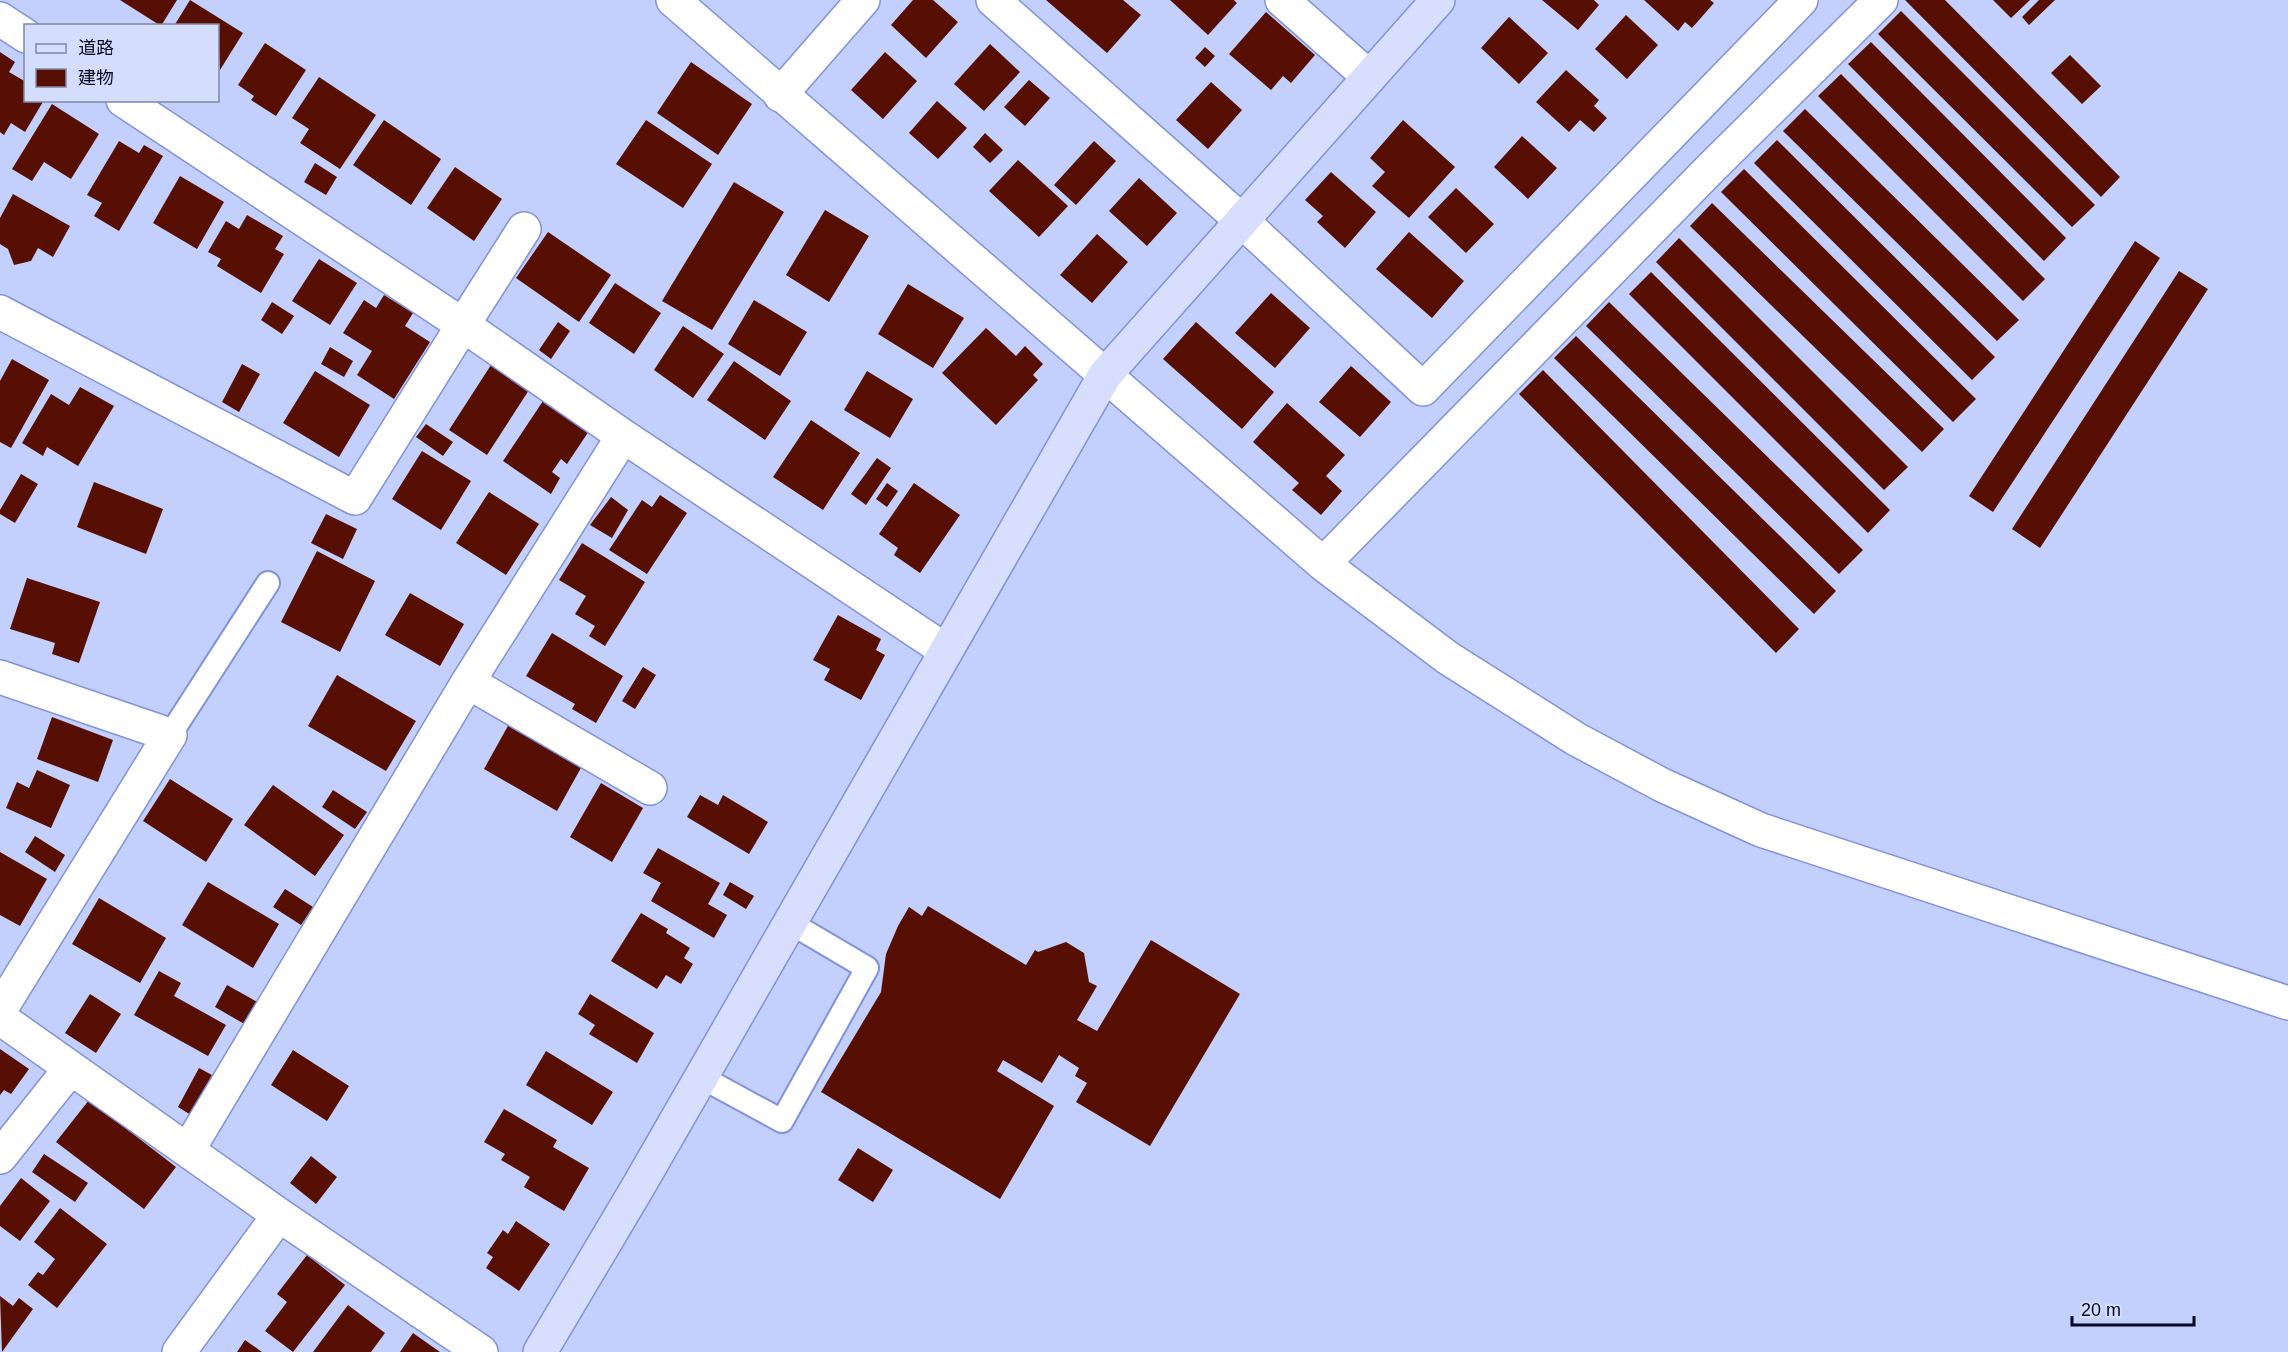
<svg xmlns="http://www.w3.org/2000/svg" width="2288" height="1352" font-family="Helvetica,'Noto Sans JP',sans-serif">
<rect width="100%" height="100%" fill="#c3cffc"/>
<path fill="#570f04" d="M120,0H177L161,26Z
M190,0L243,33L220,70L218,26H174Z
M913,0H933L958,22L926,58L891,25Z
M1046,0H1123L1141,15L1107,53Z
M1170,0H1234L1237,3L1208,35Z
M1542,0H1594L1599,5L1578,30Z
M1644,0H1710L1714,3L1692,28L1685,22L1678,31Z
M1905,0H1945L2120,177L2101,197Z
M1993,0H2030L2011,18Z
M2039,0H2055L2029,25L2022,17Z
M1901,11L2095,205L2072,227L1878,34Z
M1266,12L1315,55L1291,83L1283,76L1271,90L1229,54Z
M1626,15L1658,45L1627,79L1595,49Z
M1509,17L1548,53L1519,84L1481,48Z
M1871,42L2066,238L2044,261L1848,64Z
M265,43L306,70L276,116L251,100L254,96L238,85Z
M990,44L1020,72L984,111L954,84Z
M1205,47L1215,56L1205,67L1195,58Z
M0,52L15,62L9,72L26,82V100H44L25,132L11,123L4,135L0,132Z
M885,52L917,81L883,119L851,90Z
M2070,55L2101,86L2082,104L2051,73Z
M691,62L752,104L718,155L657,113Z
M1566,70L1599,100L1594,106L1607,118L1594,132L1580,120L1569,132L1536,102Z
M1841,74L2045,279L2023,301L1818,96Z
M319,77L376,115L340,169L300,143L309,129L292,118Z
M1029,80L1050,98L1025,126L1004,107Z
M1211,82L1242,110L1208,149L1176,120Z
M937,101L967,128L938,159L909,133Z
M52,104L99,134L71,179L44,162L32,181L12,169Z
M1805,109L2019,320L1997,341L1783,131Z
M384,120L441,159L411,205L353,165Z
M646,120L712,164L683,208L616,164Z
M1403,120L1455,167L1409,218L1372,186L1385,172L1370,158Z
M985,133L1003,150L990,163L973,147Z
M1522,136L1557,168L1528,199L1494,167Z
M1777,140L1995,357L1972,380L1754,163Z
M119,141L139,153L144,145L163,156L119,231L94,216L102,203L87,195Z
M1094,141L1116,161L1076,205L1054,185Z
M1018,160L1068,206L1039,237L989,191Z
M315,163L337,177L326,195L304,182Z
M455,167L502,199L474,241L427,208Z
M1744,169L1976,399L1953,422L1721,192Z
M1331,172L1376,212L1345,248L1317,222L1323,216L1305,200Z
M180,176L224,202L197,249L153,223Z
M1139,178L1177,213L1147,246L1109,211Z
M734,182L784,212L712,330L662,301Z
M1456,188L1494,224L1466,253L1428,217Z
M13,194L70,226L53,257L38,248L31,261L14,265L8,249L0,244V218Z
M1712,203L1944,429L1922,452L1690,226Z
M825,210L869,236L829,302L786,275Z
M247,215L283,236L275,249L284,254L261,293L217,266L221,259L208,252L226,221L239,229Z
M548,232L611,275L579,322L516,278Z
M1409,232L1464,281L1432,318L1376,269Z
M1097,234L1128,262L1092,303L1060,275Z
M1679,238L1908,467L1884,490L1656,262Z
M2135,241L2160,258L1993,512L1969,496Z
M319,259L357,283L330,325L292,301Z
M2179,271L2208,289L2040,548L2012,529Z
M1651,272L1890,510L1868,533L1629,294Z
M615,283L661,313L634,354L589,323Z
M908,284L964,318L933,368L878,334Z
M1271,293L1310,328L1275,368L1235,333Z
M384,295L413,313L405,326L430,342L394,399L357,375L372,351L343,333L364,300L376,308Z
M754,300L807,332L780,376L728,344Z
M272,302L294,316L282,334L261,320Z
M1609,302L1863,550L1839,574L1586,326Z
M558,322L570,331L551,359L539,350Z
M1196,322L1274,392L1242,429L1163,359Z
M683,326L724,354L693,398L654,370Z
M986,328L1016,356L1025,346L1043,364L1033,375L1038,380L996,425L942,373Z
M1576,336L1836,591L1814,614L1554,358Z
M330,347L353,361L344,377L321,364Z
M12,359L49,380L11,448L0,442V381Z
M734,361L791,401L765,440L707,400Z
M242,364L260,374L239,412L222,402Z
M491,365L529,390L487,455L449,430Z
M1351,366L1391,402L1360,437L1319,402Z
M1543,370L1799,629L1776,653L1519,394Z
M315,371L370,405L339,457L283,423Z
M867,371L913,399L890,438L844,410Z
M80,387L114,406L78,466L47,447L43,456L22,443L51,394L69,405Z
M543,401L589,431L567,464L561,459L552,472L560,478L551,494L503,461Z
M1287,403L1345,455L1326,476L1342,491L1321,515L1292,490L1299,483L1253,442Z
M811,420L860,453L823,510L773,477Z
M426,424L453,442L443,456L416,437Z
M422,451L471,481L441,530L392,499Z
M877,458L891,468L866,505L851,494Z
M21,474L38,484L15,523L0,514V510Z
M94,482L163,509L146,554L77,527Z
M887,483L898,491L887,507L876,499Z
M914,483L960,515L920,573L894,555L898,548L879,534Z
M489,492L539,524L506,575L456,543Z
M660,495L687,513L647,574L609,550L642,500L652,507Z
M611,497L628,510L612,538L590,525Z
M326,514L357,529L343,559L311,543Z
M582,543L645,582L605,646L589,636L595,626L575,614L586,596L559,580Z
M317,551L375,581L340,652L281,622Z
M27,578L100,602L79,663L52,654L55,643L10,629Z
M410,593L464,624L440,666L385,635Z
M838,615L881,639L876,650L885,655L861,700L824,680L830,669L813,660Z
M552,633L623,676L596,723L572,709L575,704L526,676Z
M643,667L656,675L635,709L622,701Z
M337,675L416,721L386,771L308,726Z
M52,717L113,740L98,782L37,759Z
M509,724L582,766L557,811L484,769Z
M37,770L70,785L51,828L6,808L17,782L29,788Z
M170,779L233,819L206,862L143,821Z
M601,783L643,808L612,862L570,837Z
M273,785L344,835L315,876L244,825Z
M333,790L367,812L355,829L322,807Z
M700,795L718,805L723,795L768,822L749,854L687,817Z
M35,836L65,855L55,872L25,852Z
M658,848L720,883L708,904L727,915L714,938L651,901L661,883L643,873Z
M0,852L47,879L20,926L0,915Z
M208,882L279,924L253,968L182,925Z
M730,882L754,896L746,909L723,895Z
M285,889L313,907L301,925L273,907Z
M99,898L166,938L140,983L72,944Z
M928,906L1026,965L1035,950L1038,952L1066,942L1084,953L1089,982L1097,986L1077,1020L1097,1031L1151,940L1240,994L1150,1146L1076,1102L1087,1083L1075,1076L1079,1068L1059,1055L1042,1083L1003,1060L997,1071L1054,1106L1000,1199L821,1092L881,992L886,954L898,926L909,907L922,916Z
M641,913L668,929L666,933L690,948L684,958L693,964L681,984L666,975L657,989L611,961Z
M159,971L181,983L174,996L226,1025L208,1056L134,1015Z
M227,985L259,1003L246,1025L215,1007Z
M90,994L121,1014L96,1053L65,1033Z
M590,994L654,1033L637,1063L589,1034L595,1025L578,1014Z
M0,1049L29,1069L11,1094L4,1090L0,1095Z
M293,1050L349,1086L327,1121L271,1085Z
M546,1051L613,1092L592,1125L526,1085Z
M199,1068L212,1075L191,1115L178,1107Z
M89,1100L176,1167L144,1209L56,1142Z
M504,1109L557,1140L553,1147L589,1168L564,1211L524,1187L530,1177L501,1160L505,1154L484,1142Z
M858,1148L893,1170L873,1202L838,1180Z
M44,1154L88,1183L75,1202L32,1172Z
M311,1156L337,1177L316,1204L290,1183Z
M21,1178L50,1201L20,1241L0,1226V1206Z
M60,1208L107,1244L57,1308L28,1285L38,1272L43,1275L55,1259L34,1242Z
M516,1221L550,1244L519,1291L486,1268L493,1257L487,1253L503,1230L508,1234Z
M307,1255L345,1285L293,1352L265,1331L287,1302L277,1294Z
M0,1296L13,1306L19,1298L33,1309L2,1352Z
M348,1305L385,1333L371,1352H313Z
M413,1333L440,1352H400Z
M245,1340L262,1352H237Z"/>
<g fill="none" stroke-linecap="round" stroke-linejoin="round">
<defs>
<path id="lane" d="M170,735L268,583
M701,1077L782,1121L867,968L789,922"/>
<path id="street" d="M673,0L1323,564L1448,658L1576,739L1662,785L1761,830L2288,1003
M993,0L1242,221L1423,389L1801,0
M1282,0L1369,77
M0,19L26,36
M780,95L863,0
M123,100L463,325L524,229
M0,312L355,498L463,325L623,436L945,650
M1323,564L1710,169L1881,0
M0,677L170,735L0,1010
M468,682L650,788
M0,1018L279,1215L481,1352
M188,1150L468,682L623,436
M0,1157L70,1069
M179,1352L279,1215"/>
<path id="secondary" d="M540,1352L638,1187L1105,375L1438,0"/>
</defs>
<use href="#lane" stroke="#8092d8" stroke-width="26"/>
<use href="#street" stroke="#8092d8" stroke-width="36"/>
<use href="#secondary" stroke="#8092d8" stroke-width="36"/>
<use href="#lane" stroke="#fff" stroke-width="22"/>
<use href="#street" stroke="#fff" stroke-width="33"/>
<use href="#secondary" stroke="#d8dffe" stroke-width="33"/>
</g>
<rect x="24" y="24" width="195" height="78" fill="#d4ddfb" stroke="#8288a4" stroke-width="1.5"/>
<rect x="36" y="44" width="30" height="9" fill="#d8dffe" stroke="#8288a4" stroke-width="1.5"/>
<text x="78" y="54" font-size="18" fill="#060922">道路</text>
<rect x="36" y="69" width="30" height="18" fill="#570f04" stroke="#8288a4" stroke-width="1.5"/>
<text x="78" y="84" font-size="18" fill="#060922">建物</text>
<path d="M2072 1316v9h122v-9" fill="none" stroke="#060922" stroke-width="3"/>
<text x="2081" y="1316" font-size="18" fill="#060922" stroke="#d4ddfb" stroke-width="4.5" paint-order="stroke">20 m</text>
</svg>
